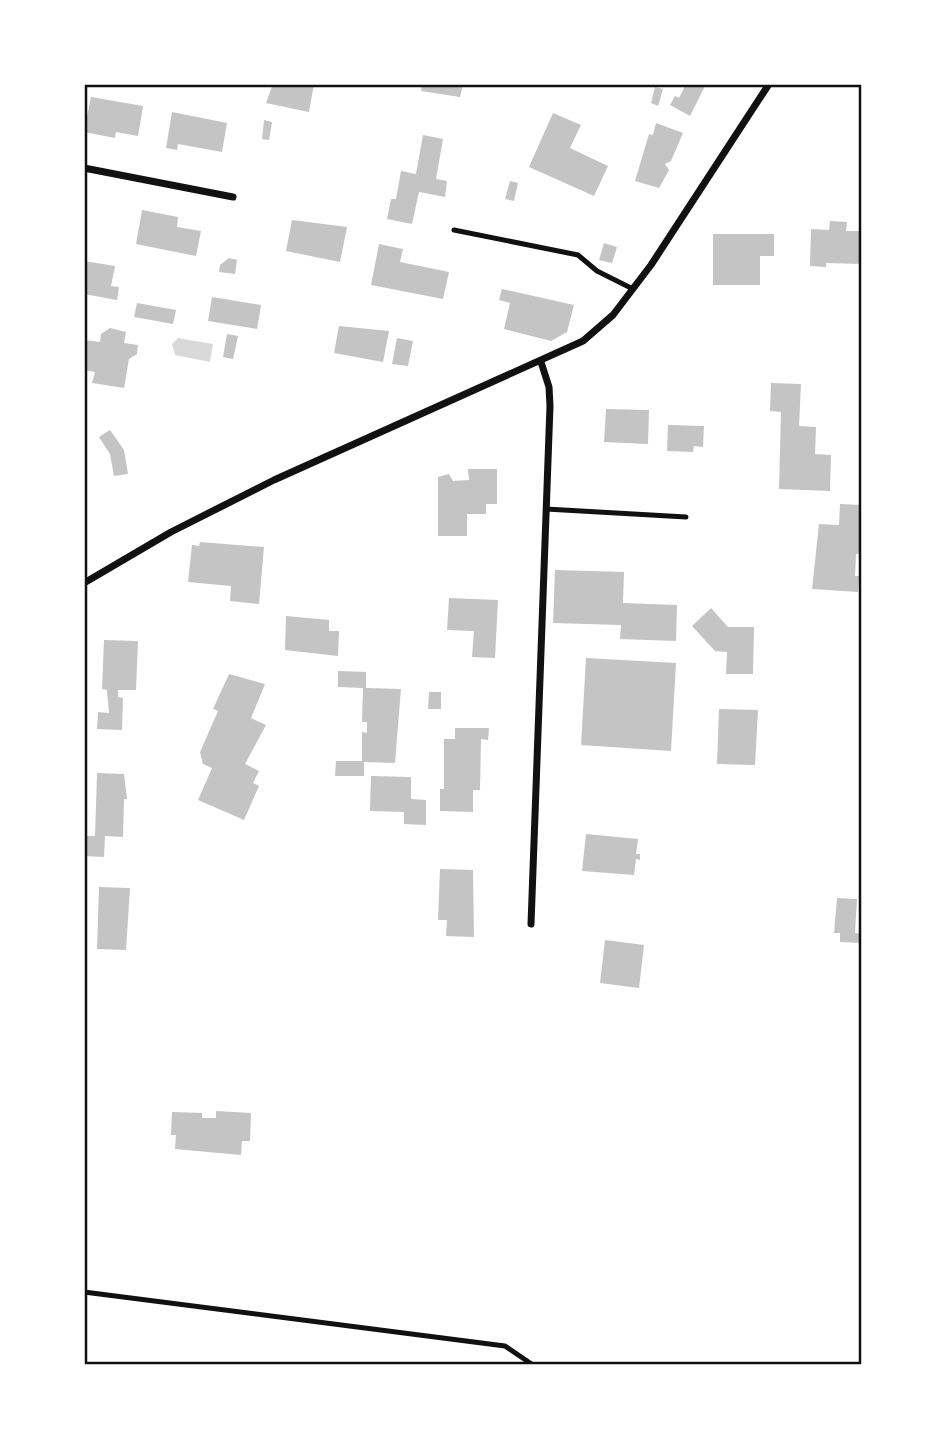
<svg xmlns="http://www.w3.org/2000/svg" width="946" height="1449" font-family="'Public Sans',sans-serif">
<rect width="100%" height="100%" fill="#fff"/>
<path fill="#d9d9d9" d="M178,338L213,344L210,362L175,355L172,344Z"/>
<path fill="#c4c4c4" d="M273,84H314L309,112L266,103Z
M422,84H463L460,97L421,91Z
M686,84H706L690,116L670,105L675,96L679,98Z
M655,87L663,89L658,106L651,103Z
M91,97L143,106L138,136L116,132L115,138L84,132Z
M172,112L227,123L222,152L178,144L177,150L166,148Z
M553,113L581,125L570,148L608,166L594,196L529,167Z
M264,120L272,122L269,140L262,139Z
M656,123L683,133L671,161L665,164L669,170L659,188L635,181L649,134L653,135Z
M423,135L443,139L436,179L447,181L445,197L419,192L412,224L387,219L391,199H396L401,171L416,174Z
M510,181L518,183L514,201L505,199Z
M142,210L178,217L177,227L201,231L196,256L136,244Z
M292,220L347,227L340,262L286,251Z
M830,221L847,222L846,231H862V264L826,263V267L810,266L811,229L829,230Z
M713,234H774V256H760V285H713Z
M604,243L617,247L612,263L599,260Z
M379,244L403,249L400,262L449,272L443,299L371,285Z
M229,258L237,260L235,274L219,272L220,265Z
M84,261L115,266L111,286L119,287L117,300L84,294Z
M502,289L574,305L567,332L551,341L504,329L510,303L499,300Z
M212,297L261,305L257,329L208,321Z
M137,303L176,310L173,324L134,317Z
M339,326L389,331L383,362L334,353Z
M110,328L126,332L124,343L138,345L137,354L129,359L124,388L92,383L95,372L84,370V340L100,342L101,334Z
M227,334L238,336L233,359L223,357Z
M397,338L413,341L408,366L392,364Z
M771,383L801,384L799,426L816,427L815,454L831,455L830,491L779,489L781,412L770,411Z
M606,409L649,410L648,444L604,442Z
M668,425L704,426L703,447L694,446L693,452L667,451Z
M110,430L124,450L128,474L114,476L110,454L99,437Z
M468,469H497V504H486V514H467V536H438V477L449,474L453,481L469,480Z
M840,504L862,505V554H856L855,576H859L858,592L812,589L819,524L839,525Z
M200,542L264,547L259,604L230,601L231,586L188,582L192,545L199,546Z
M555,570L624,572L623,603L677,605L676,641L620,639L621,625L553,623Z
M449,598L498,600L495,658L472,657L474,631L447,630Z
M711,608L728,627H754L753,674H726L727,652L715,651L692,626Z
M286,616L329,620V631H339L338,656L285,650Z
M104,640L138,641L136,690H118V697L123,698L122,730L97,729L98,712L109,713L107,690L102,689Z
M586,658L676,663L671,751L581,745Z
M338,671L366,672V688L401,689L395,763L364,762V776H335L336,761H362V732L367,733V722H362L363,688L338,687Z
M229,674L265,684L251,718L266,725L245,764L259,771L253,783L259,786L244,820L198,800L212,768L203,764L200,752L218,711L213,709Z
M429,692H441V709H428Z
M719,709L758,710L755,765L717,764Z
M455,728H489L488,740L481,739L480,790H473V812L440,811V789H444V739H455Z
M97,773L124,774L127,799H124L123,837L105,836L104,857L84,856V836H95Z
M371,776L411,777V799L426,800V825L404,824V812L370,811Z
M586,834L638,839L636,854H640V860L636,859L634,875L582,871Z
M440,869L473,870L474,937L446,936L447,920H438Z
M99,887L130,888L126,950L97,949Z
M837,898L857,899L855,933L862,934V943L840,942V933H834Z
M605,940L644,945L639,988L600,983Z
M216,1111L251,1113L250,1141H242L241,1155L175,1149L176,1135H171L172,1112L202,1113V1118H216Z"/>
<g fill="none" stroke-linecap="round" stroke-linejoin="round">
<path stroke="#111" stroke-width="5" d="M454,230L578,255L597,271L633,289
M546,509L686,517
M84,1292L505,1346L533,1365"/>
<path stroke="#111" stroke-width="7" d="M84,168L233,197
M84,583L171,532L274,480L583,341L613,315L651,265L769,84
M531,924L550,406L549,387L541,362"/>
</g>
<rect width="946" height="1449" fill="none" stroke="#ffffff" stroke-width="172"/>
<rect x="86" y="86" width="774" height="1277" fill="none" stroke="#111" stroke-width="2.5"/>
</svg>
